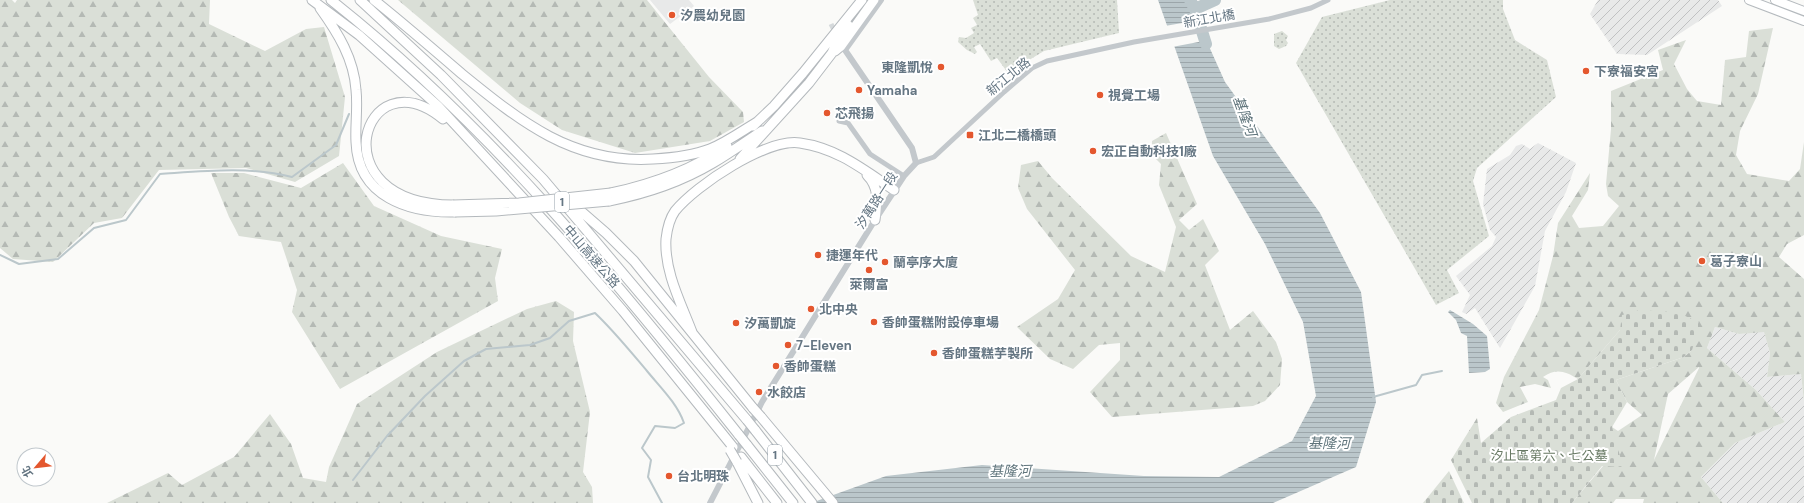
<svg xmlns="http://www.w3.org/2000/svg" width="1804" height="503" font-family="'DM Sans','Noto Sans TC',sans-serif">
<defs>
<pattern id="industrial-furrows" width="10" height="10" patternUnits="userSpaceOnUse"><rect width="10" height="10" fill="#e8e9e9"/><path d="M-1 1l2-2M0 10L10 0M9 11l2-2" fill="none" stroke="#c0c1c2"/></pattern>
<pattern id="green-dots" width="8" height="8" patternUnits="userSpaceOnUse"><rect width="8" height="8" fill="#dadfd7"/><path d="M2 2h.1M6 6h.1" fill="none" stroke="#b4b9b4" stroke-width="1.8" stroke-linecap="round"/></pattern>
<pattern id="forest-firs" width="22" height="20" patternUnits="userSpaceOnUse"><rect width="22" height="20" fill="#dadfd7"/><path d="M5 1l3.5 6h-7zM16 11l3.5 6h-7z" fill="#b4b9b4"/></pattern>
<pattern id="cemetery-stones" width="16" height="16" patternUnits="userSpaceOnUse"><rect width="16" height="16" fill="#dadfd7"/><path d="M2 7V4a2 2 0 0 1 4 0v3zM10 15v-3a2 2 0 0 1 4 0v3z" fill="#b4b9b4"/></pattern>
<pattern id="water-rules" width="6" height="5" patternUnits="userSpaceOnUse"><rect width="6" height="5" fill="#bbc7cb"/><path d="M0 2.5h6" fill="none" stroke="#9ca6aa"/></pattern>
</defs>
<rect width="100%" height="100%" fill="#fafaf8"/>
<path fill="#e8e9e9" d="M650,0H689L694,6L670,24Z"/>
<path fill="url(#industrial-furrows)" d="M1598,0H1718L1722,6L1647,55L1617,54L1590,14Z
M1538,143L1576,163L1566,192L1545,231L1535,286L1500,348L1475,308L1466,314L1462,312L1470,295L1456,276L1492,246L1496,237L1490,230L1483,204L1487,169L1510,155L1516,146L1522,144L1530,149Z
M1715,327L1739,334L1764,331L1770,353L1767,377L1801,374L1804,402V503H1723L1701,477L1735,443L1785,422L1756,390L1707,348Z"/>
<path fill="url(#green-dots)" d="M973,0H1117L1119,33L1044,51L1008,73L997,58L991,61L980,44L974,47L977,52L975,54L967,50L958,42L959,37L966,38L974,33L971,28L977,25L973,18L978,15Z
M1390,0H1503V9L1515,40L1547,60L1556,97L1477,168L1473,181L1489,236L1447,270L1459,293L1436,305L1296,63L1322,17Z
M1282,31L1288,36L1286,40L1288,43L1286,46L1279,49L1274,46V34Z"/>
<path fill="url(#forest-firs)" fill-rule="evenodd" d="M0,0H12L15,3L17,0H210L209,24L265,51L306,29L324,27L345,97L339,156L295,182L246,168L159,170L122,218L94,223L53,262L13,259L0,248Z
M398,0H647L709,77L743,112L744,122L710,141L635,153L562,130L520,103Z
M1773,28L1758,94L1740,131L1736,155L1747,174L1789,181L1800,169L1804,142V235L1787,244L1779,257L1804,279V402L1801,374L1767,377L1770,353L1764,332L1739,334L1715,327L1707,348L1756,390L1785,422L1735,443L1701,477L1723,503H1643L1644,499H1616L1613,503H1572L1603,466L1612,427L1618,431L1642,415L1627,402L1616,380L1684,357L1692,350L1620,330L1578,379C1565,371 1556,368 1543,377L1548,380L1551,388L1535,384L1520,387L1528,402L1503,412L1496,403L1504,377L1539,310L1553,256L1558,223L1590,173L1588,190L1572,216L1579,228L1603,226L1619,206L1608,196L1606,184L1611,129V91L1663,70L1658,50L1686,40L1674,64L1687,89L1697,101L1721,105L1725,60L1746,57L1749,31ZM1699,367V368L1654,460L1668,394Z
M1166,133L1197,204L1179,220L1189,230L1203,219L1219,251L1205,265L1230,330L1253,311L1276,342L1282,359L1280,385L1265,401L1253,406L1112,417L1090,392L1120,360V343L1099,345L1073,369L1050,359L1017,327L1058,299L1075,270L1027,209L1018,188L1021,165L1038,161L1052,178L1131,256L1165,272L1176,227L1159,185L1161,164L1152,155V141Z
M343,163L374,206L441,236L502,249L495,278L498,301L340,389L292,312L297,290L281,242L239,236L229,217L211,173H244L301,188Z
M556,301L574,312L573,341L590,412L583,472L592,487L593,503H107L168,473L182,485L234,457L270,414L291,444L303,478L326,482L329,467L357,404L437,352L527,309Z"/>
<path fill="url(#cemetery-stones)" d="M1640,310L1679,313L1700,323L1692,350L1684,357L1616,380L1627,402L1612,427L1623,467L1602,466L1572,503H1472L1451,460L1477,418L1481,443L1511,417L1556,400L1561,388L1578,379L1620,330L1622,315Z
M1449,471L1464,503H1423Z"/>
<path fill="url(#water-rules)" d="M1158,0H1191L1190,4L1225,82L1320,213L1361,292L1376,402L1356,467L1273,503H811L886,476L982,465L1144,476L1219,477L1292,441L1316,396L1303,322L1265,244L1213,156Z
M1450,310L1473,324L1487,336L1490,369L1485,372L1469,373L1467,336L1461,333L1456,320L1448,312Z"/>
<path fill="#fafaf8" d="M1199,20L1209,40L1172,47L1165,26Z"/>
<g fill="none" stroke-linecap="round" stroke-linejoin="round">
<path stroke="#bbc7cb" stroke-width="2" d="M0,255L19,264L58,259L94,228L126,220L160,174C204,171 249,166 292,177L336,145L349,114
M1373,397L1416,385L1422,375L1442,371
M353,480L387,436L425,396L464,361L486,349L530,345L550,338L569,321L595,313C614,331 630,351 647,371C660,387 677,403 684,423L675,428L655,426L642,448L651,460L648,477L662,503"/>
<path stroke="#bbc7cb" stroke-width="12" d="M1190,0L1195,9L1206,44
M1195,9L1215,0"/>
<path stroke="#d5d9db" stroke-width="5" stroke-dasharray="5 2.5" stroke-linecap="butt" d="M831,24L836,34"/>
<defs>
<path id="primary" d="M1749,0L1804,21
M1775,0L1804,11"/>
<path id="motorway" d="M312,0L359,35L438,106L559,237L623,311L733,447
M331,0C488,124 615,279 739,435
M360,0L441,75L543,179L747,420
M374,0C404,24 433,49 462,74C521,122 573,164 653,159C672,158 692,156 710,149C727,142 742,131 757,122
M320,8C338,33 354,59 356,90C358,107 355,125 356,142C358,197 409,213 455,212
M835,51L841,46L874,0
M443,119C363,53 316,204 453,205
M753,126L774,106L803,73L862,0
M740,159L809,83L832,53L838,40L848,25
M867,175C880,188 877,203 875,220
M611,193C653,184 692,170 727,146
M568,200L606,233L634,261L753,408
M609,201C645,194 681,182 713,163C730,153 745,142 762,131
M692,332C681,303 664,271 666,239C667,230 670,218 675,211C696,185 767,138 800,143C837,148 864,170 894,190
M761,417L833,503
M755,430L812,503
M747,445L793,503
M741,457L777,503
M737,462L758,503"/>
</defs>
<use href="#primary" stroke="#b5babe" stroke-width="10"/>
<use href="#motorway" stroke="#b4b9bd" stroke-width="11"/>
<path stroke="#c3c8cc" stroke-width="5" d="M839,121L848,123L870,154L904,176
M916,163L934,157L1004,92L1032,68L1047,61L1134,42L1269,19L1311,8L1328,0"/>
<path stroke="#c3c8cc" stroke-width="6" d="M710,503L762,402L875,220L904,176L916,163L912,148L845,50L881,0"/>
<use href="#primary" stroke="#fff" stroke-width="8"/>
<use href="#motorway" stroke="#fff" stroke-width="9"/>
<defs>
<path id="motorway-bridge" d="M453,205L519,203L611,193
M455,212L496,211L609,201
M753,408L761,417
M747,420L755,430
M739,435L747,445
M730,450L737,462"/>
</defs>
<use href="#motorway-bridge" stroke="#b4b9bd" stroke-width="11" stroke-linecap="butt"/>
<use href="#motorway-bridge" stroke="#fff" stroke-width="9"/>
</g>
<g fill="#e4572e" stroke="#fff" stroke-width="1.5">
<circle cx="672" cy="15" r="4"/>
<circle cx="941" cy="67" r="4"/>
<circle cx="1586" cy="71" r="4"/>
<circle cx="859" cy="90" r="4"/>
<circle cx="1100" cy="95" r="4"/>
<circle cx="827" cy="113" r="4"/>
<rect x="966" y="131" width="8" height="8" rx="2"/>
<circle cx="1093" cy="151" r="4"/>
<circle cx="818" cy="255" r="4"/>
<circle cx="1702" cy="261" r="4"/>
<circle cx="885" cy="262" r="4"/>
<circle cx="869" cy="270" r="4"/>
<circle cx="811" cy="309" r="4"/>
<circle cx="874" cy="322" r="4"/>
<circle cx="736" cy="323" r="4"/>
<circle cx="788" cy="345" r="4"/>
<circle cx="934" cy="353" r="4"/>
<circle cx="776" cy="366" r="4"/>
<circle cx="759" cy="392" r="4"/>
<circle cx="669" cy="476" r="4"/>
</g>
<g text-anchor="middle" stroke-width="4" stroke-linejoin="round" paint-order="stroke">
<g fill="#fff" stroke="#939fa8" stroke-width="1">
<rect x="555" y="192" width="14" height="20" rx="3"/>
<rect x="768" y="445" width="14" height="20" rx="3"/>
</g>
<g font-size="12" font-weight="bold" fill="#657683">
<text x="562" y="206">1</text>
<text x="775" y="459">1</text>
</g>
<g font-size="13" font-weight="bold" fill="#657683" stroke="#fff" text-anchor="start">
<text x="680" y="20">汐農幼兒園</text>
<text x="933" y="72" text-anchor="end">東隆凱悅</text>
<text x="1594" y="76">下寮福安宮</text>
<text x="867" y="95">Yamaha</text>
<text x="1108" y="100">視覺工場</text>
<text x="835" y="118">芯飛揚</text>
<text x="978" y="140">江北二橋橋頭</text>
<text x="1101" y="156">宏正自動科技1廠</text>
<text x="826" y="260">捷運年代</text>
<text x="1710" y="266">葛子寮山</text>
<text x="893" y="267">蘭亭序大廈</text>
<text x="869" y="289" text-anchor="middle">萊爾富</text>
<text x="819" y="314">北中央</text>
<text x="882" y="327">香帥蛋糕附設停車場</text>
<text x="744" y="328">汐萬凱旋</text>
<text x="796" y="350">7-Eleven</text>
<text x="942" y="358">香帥蛋糕芋製所</text>
<text x="784" y="371">香帥蛋糕</text>
<text x="767" y="397">水餃店</text>
<text x="677" y="481">台北明珠</text>
</g>
<g font-size="13" fill="#657683" stroke="#fff">
<text transform="translate(1209 18) rotate(-10)" y="5">新江北橋</text>
<text transform="translate(1008 76) rotate(-39)" y="5">新江北路</text>
<text transform="translate(876 200) rotate(-57)" y="5">汐萬路一段</text>
<text transform="translate(592 256) rotate(49)" y="5">中山高速公路</text>
</g>
<g font-size="13" fill="#687a64" stroke="#fff">
<text x="1549" y="460">汐止區第六、七公墓</text>
</g>
<g font-size="14" font-style="italic" fill="#60757c" stroke="#fff">
<text transform="translate(1245 116) rotate(70)" y="5">基隆河</text>
<text x="1329" y="448">基隆河</text>
<text transform="translate(1010 471) rotate(-1)" y="5">基隆河</text>
</g>
</g>
<g transform="translate(36 467) rotate(242)"><circle r="19" fill="#ffffff" stroke="#c1c8cd"/>
<path d="M0-3L7 15L0 10L-7 15Z" fill="#e4572e"/>
<text y="-6" font-size="11" font-weight="bold" text-anchor="middle" fill="#657683">北</text>
</g>
</svg>
